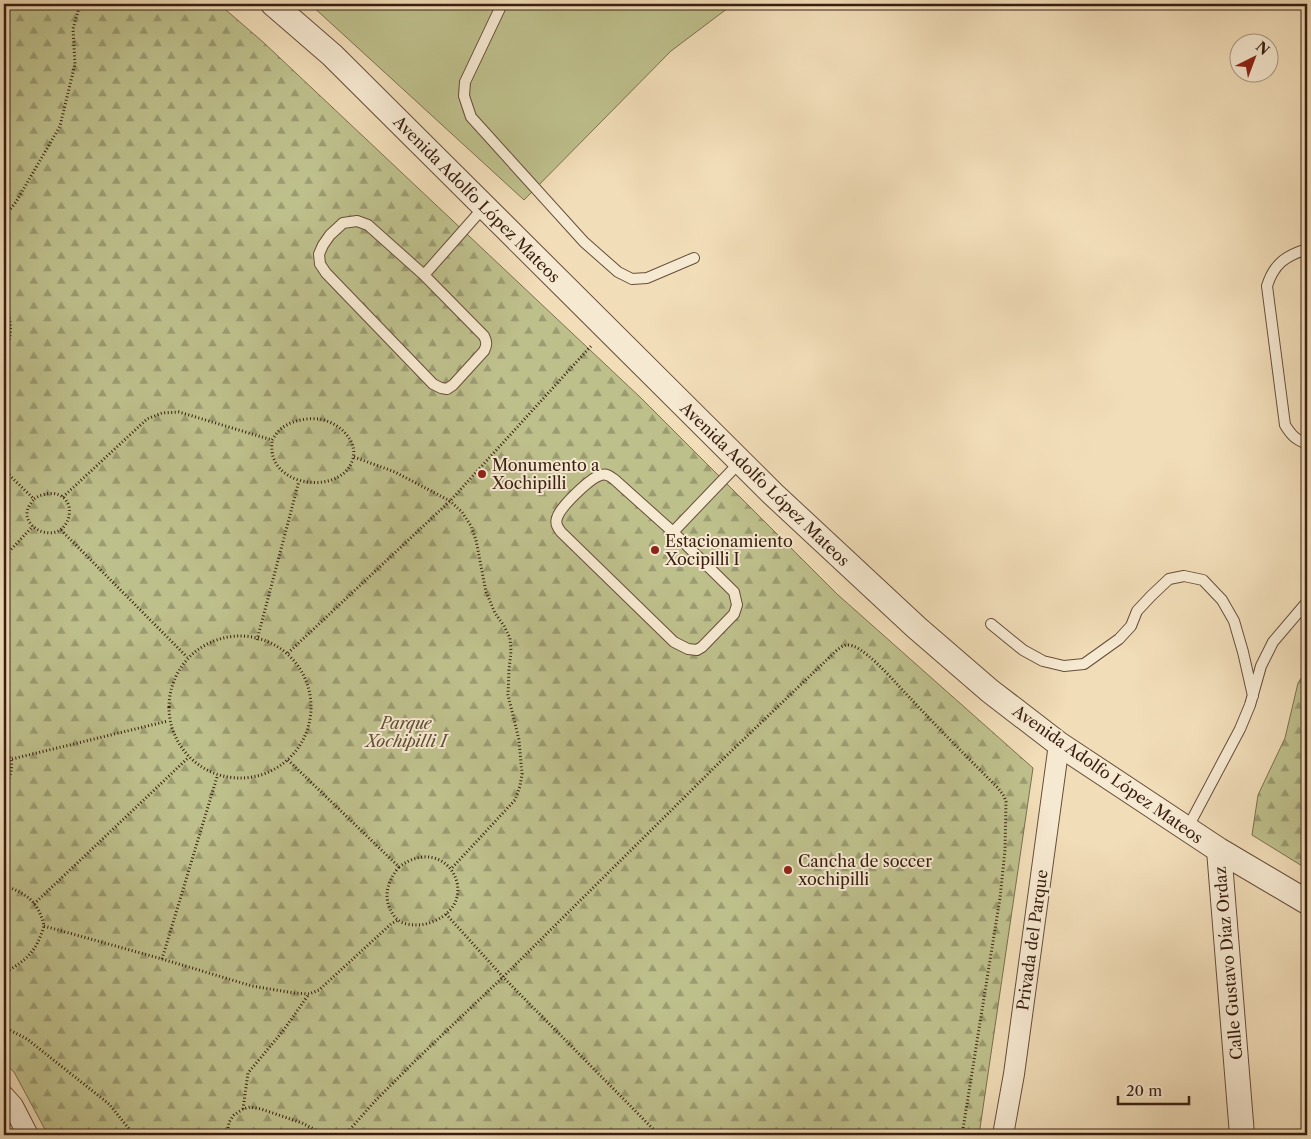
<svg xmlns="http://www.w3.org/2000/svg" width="1311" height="1139" font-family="'Libre Caslon Text',serif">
<defs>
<pattern id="forest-firs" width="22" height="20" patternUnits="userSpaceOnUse" patternTransform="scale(1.25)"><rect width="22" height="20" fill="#bec08c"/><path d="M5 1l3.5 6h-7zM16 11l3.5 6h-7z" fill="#9b9b71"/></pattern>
</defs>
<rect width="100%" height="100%" fill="#f1ddb8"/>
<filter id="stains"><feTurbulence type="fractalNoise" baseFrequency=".004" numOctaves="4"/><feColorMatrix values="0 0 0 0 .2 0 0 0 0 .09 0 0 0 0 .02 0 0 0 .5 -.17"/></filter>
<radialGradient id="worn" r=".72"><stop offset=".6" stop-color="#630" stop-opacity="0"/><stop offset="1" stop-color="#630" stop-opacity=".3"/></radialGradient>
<path fill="#bec08c" stroke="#7c6f4e" d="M310,4H732V5L671,51L524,200Z"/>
<path fill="url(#forest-firs)" stroke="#7c6f4e" d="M4,4H219L263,42L641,398L837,594L1033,768L979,1135H48L14,1072L4,1063Z
M1307,669V869L1252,835L1258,795L1285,738L1298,683Z"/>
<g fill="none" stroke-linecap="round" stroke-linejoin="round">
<defs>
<path id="service" d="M502,4L465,82L464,96L471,117L584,242L618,272L632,279L647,278L694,258
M1307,249C1285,256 1274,264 1267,286L1285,425C1292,436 1295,439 1307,444
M424,275L368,225L357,221L343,223L330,235L323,245L319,254L320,264L326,273L433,384L441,388L447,389L453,385L484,351C487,345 487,342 484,336L424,275L484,207
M673,532L615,480C611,477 607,473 601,475C590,478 560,507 557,518C555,524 558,528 561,532L674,642L688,649L697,650L702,647L734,614L737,605L734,592L673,532L740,462
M991,624L1023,650L1043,661L1064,666L1084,664L1119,639L1131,626L1137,611L1151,596L1169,579L1184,576L1203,580L1222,600L1234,621L1243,652L1253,696
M1187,829L1240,729L1250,705L1261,666L1273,642L1307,602"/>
<path id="minor" d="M4,1096L13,1106L28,1135
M1003,1135L1014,1074L1059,744"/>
<path id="tertiary" d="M273,4L332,55L773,494L917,628L990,691L1059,744L1219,850L1307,902
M1219,850L1242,1135"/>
</defs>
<use href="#service" stroke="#674e3a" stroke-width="12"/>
<use href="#minor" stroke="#674e3a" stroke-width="22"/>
<use href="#tertiary" stroke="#674e3a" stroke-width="26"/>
<path stroke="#391e10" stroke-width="3" stroke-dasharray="1 2.5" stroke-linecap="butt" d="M4,217L16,202L60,126L75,64L73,29L80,4
M4,301C13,323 12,335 4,357
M354,457L395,472L450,501L462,512L471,526L476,540L486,592L495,613L504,626L510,638L511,651L509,670L508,695L519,740L522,774L520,786L515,800L451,869
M4,470L34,499C45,491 65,490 69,507C70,512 69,518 67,522C56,543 26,530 27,513C27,508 31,503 34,499
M63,497L147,419L162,413L179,412L272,440C276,434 279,429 285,426C294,420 308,418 319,419C336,421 358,439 353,458C345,492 285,489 274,459C271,452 272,446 272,440
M61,530L187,657
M4,557L33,526
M169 707a71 71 0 1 1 142 0a71 71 0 1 1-142 0Z
M257,640L299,481
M288,653L450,501L591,346
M4,748C16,762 12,773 4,789
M12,759L168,721
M288,760L399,867C447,831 484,901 434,921C425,925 417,926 407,924C395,922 387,908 387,895C387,885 393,874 399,867
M4,883L5,886C26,893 39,902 44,926C36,952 27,960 4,973
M34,904L189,757
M446,914L503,977L659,1135
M44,926L162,959L252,986L294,993L309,994L319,990L391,924L398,920
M162,959L217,777
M4,1027L27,1039L109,1104L134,1135
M243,1109L248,1073L283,1031L309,994
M227,1135L229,1122L234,1115L243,1109L250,1107L261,1109L302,1123L325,1135
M345,1135L375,1101L416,1060L503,977L721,761L836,651C841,647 845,643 853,646C870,652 898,686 912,700C940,730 969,759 998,788L1004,796L1006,802L1005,850L1000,898L962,1135"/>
<use href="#service" stroke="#f6e9d1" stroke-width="10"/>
<use href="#minor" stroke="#f6e9d1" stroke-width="20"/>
<use href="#tertiary" stroke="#f6e9d1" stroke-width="24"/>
</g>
<g fill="#8f2418" stroke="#f6e9d1" stroke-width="2">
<circle cx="482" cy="474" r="5"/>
<circle cx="655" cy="550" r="5"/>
<circle cx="788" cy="870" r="5"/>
</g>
<g text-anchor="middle" stroke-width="4" stroke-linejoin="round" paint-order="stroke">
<g font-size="16" fill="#391e10" stroke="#f6e9d1">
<text transform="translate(477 199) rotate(45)" y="6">Avenida Adolfo López Mateos</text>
<text transform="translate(765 484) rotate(44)" y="6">Avenida Adolfo López Mateos</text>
<text transform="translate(1108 774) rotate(35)" y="6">Avenida Adolfo López Mateos</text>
<text transform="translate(1032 940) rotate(-82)" y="6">Privada del Parque</text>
<text transform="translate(1228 963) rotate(-95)" y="6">Calle Gustavo Díaz Ordaz</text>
</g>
<g font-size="16" fill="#391e10" stroke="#f6e9d1" text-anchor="start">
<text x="492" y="471">Monumento a<tspan x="492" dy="18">Xochipilli</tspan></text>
<text x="665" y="547">Estacionamiento<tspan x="665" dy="18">Xocipilli I</tspan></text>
<text x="798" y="867">Cancha de soccer<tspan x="798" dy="18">xochipilli</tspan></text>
</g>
<g font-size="16" font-style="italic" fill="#614f35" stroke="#f6e9d1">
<text x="406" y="729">Parque<tspan x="406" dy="18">Xochipilli I</tspan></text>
</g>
</g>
<rect width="1311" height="1139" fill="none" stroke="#f1ddb8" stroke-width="20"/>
<rect x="5" y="5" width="1301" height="1129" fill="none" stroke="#391e10" stroke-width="2.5"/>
<rect x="10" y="10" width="1291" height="1119" fill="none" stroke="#391e10"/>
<g transform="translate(1254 58) rotate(42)"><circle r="24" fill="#f6e9d1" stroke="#aa9884"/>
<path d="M0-4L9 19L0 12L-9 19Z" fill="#8f2418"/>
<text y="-8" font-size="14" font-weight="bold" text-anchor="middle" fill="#391e10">N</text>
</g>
<path d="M1118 1096v8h71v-8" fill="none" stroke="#391e10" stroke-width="2.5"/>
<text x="1126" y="1096" font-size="15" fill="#391e10" stroke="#f6e9d1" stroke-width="4" paint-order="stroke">20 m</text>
<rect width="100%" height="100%" filter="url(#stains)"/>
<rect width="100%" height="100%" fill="url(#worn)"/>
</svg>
